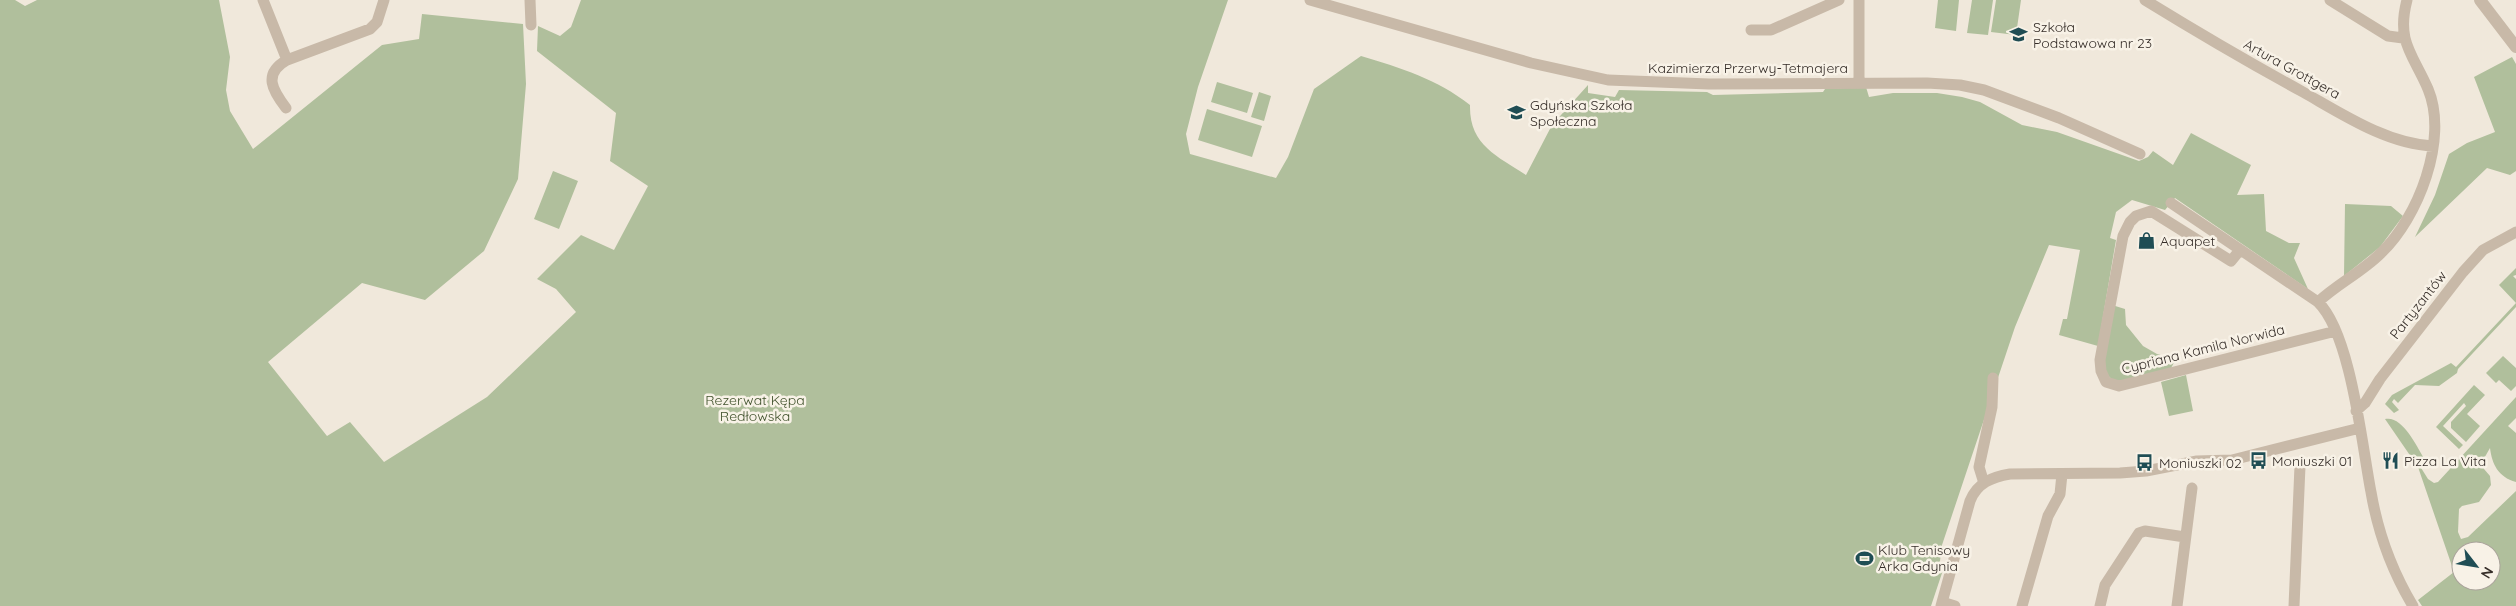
<svg xmlns="http://www.w3.org/2000/svg" width="2516" height="606" font-family="Quicksand,sans-serif">
<rect width="100%" height="100%" fill="#f0e8db"/>
<path fill="#b0bf9c" fill-rule="evenodd" d="M0,0H15L25,6L37,0H219L230,57L226,90L230,111L253,149L382,45L419,39L422,14L523,24L526,84L518,179L484,251L425,300L362,283L268,362L327,436L350,422L384,462L487,397L576,312L556,289L537,279L581,235L614,250L648,186L610,161L616,113L537,51L538,26L560,36L571,27L581,0H1228L1198,87L1186,134L1190,154L1276,178L1288,157L1314,89L1361,56C1401,68 1437,79 1470,105C1469,145 1497,156 1526,175L1552,125L1588,85V93L1615,97L1619,90L1707,92L1713,95L1823,92L1825,89L1866,87L1869,97L1893,93H1937L1962,97L1980,102L2022,125L2057,132L2139,161L2148,157L2153,151L2173,165L2191,133L2251,165L2237,195L2264,194L2266,231L2289,243H2300L2294,258L2308,289L2175,198L2165,210L2132,200L2116,212L2110,238L2116,240L2098,346L2059,335L2063,319H2067L2080,250L2049,245L2015,327L1942,545L1939,569L1943,570L1931,606H0Z
M1938,0H1959L1956,31L1935,28Z
M1972,0H1993L1988,35L1967,33Z
M1996,0H2021L2016,35L1991,32Z
M2512,57L2516,64V171L2510,175L2487,168L2415,237L2435,195L2449,154L2467,143L2495,132L2474,77Z
M1217,82L1253,93L1247,113L1211,102Z
M1259,92L1271,96L1264,121L1251,117Z
M1207,109L1262,126L1252,157L1198,140Z
M553,171L578,181L559,229L534,219Z
M2345,204L2391,206L2403,216L2380,247L2344,276Z
M2516,268V275L2513,276L2516,279V307L2458,369L2457,373L2439,386L2415,385L2398,403L2394,399L2392,402L2399,410L2394,413L2385,404L2392,395L2451,363L2456,367L2516,303L2499,285Z
M2112,305L2125,309L2126,325L2143,346L2157,354L2176,359L2171,368C2158,371 2123,385 2112,379C2107,376 2105,370 2102,366Z
M2503,356L2516,368V386L2511,391L2499,380L2496,383L2486,373Z
M2186,375L2193,411L2169,416L2161,382Z
M2474,385L2485,395L2467,414L2480,426L2466,442L2451,428V422L2466,406L2464,403L2443,426L2463,445L2459,449L2436,427Z
M2516,397V418L2508,426L2516,433V482C2498,477 2492,464 2490,448L2482,462L2484,469L2490,476L2491,485L2479,502L2462,506L2459,509L2458,532L2461,539L2468,537L2516,491V606H2422L2418,600L2454,572L2418,467L2385,419C2402,415 2416,445 2424,458L2418,463L2428,479L2434,483L2438,482ZM2461,551H2491V581H2461Z"/>
<g fill="none" stroke-linecap="round" stroke-linejoin="round">
<path stroke="#c8b9a8" stroke-width="11" d="M263,0L287,60
M530,0L531,25
M1310,0L1531,63L1608,80L1709,84L1927,83L1960,85L1984,90L2059,118L2140,154
M2145,0C2197,32 2250,63 2303,92C2342,114 2387,144 2433,146
M2330,0L2388,36L2403,38
M1751,30H1771L1839,0
M1859,83V0
M286,108C273,91 262,74 287,60L370,29L377,22L384,0
M2171,203L2318,302C2351,334 2362,446 2371,492C2378,533 2392,571 2413,606
M2240,250L2231,261L2151,211L2136,216L2130,222L2123,236L2100,360L2101,371L2106,382L2119,386L2336,331
M2318,302C2337,284 2362,272 2381,253C2418,218 2449,139 2428,89C2413,54 2396,42 2407,0
M2356,411L2365,403L2380,379L2463,272L2483,250L2516,232
M1984,483L1979,467L1992,407L1993,378
M1942,602L1955,606
M1941,606L1970,501C1977,483 1992,477 2010,474L2120,473L2146,471L2197,461L2232,460L2360,428
M2022,606L2048,516L2060,494L2062,474
M2100,606L2105,585L2139,533L2145,531L2185,537
M2177,606L2192,488
M2294,606L2300,466"/>
<path stroke="#c8b9a8" stroke-width="12" d="M2480,0L2516,47"/>
</g>
<defs>
<symbol id="school-bare" viewBox="-9 -9 18 18"><path d="M0-5L7-2L0 1L-7-2ZM-4 1L0 2.5L4 1V4Q0 6-4 4Z" fill="#1f4d54" stroke="#f8f2e7" stroke-width="2.5" paint-order="stroke"/></symbol>
<symbol id="shop-bare" viewBox="-9 -9 18 18"><path d="M-5-2.5h2.3a2.7 3.5 0 0 1 5.4 0H5L5.5 6h-11ZM-1.5-2.5h3a1.5 2.3 0 0 0-3 0Z" fill="#1f4d54" stroke="#f8f2e7" stroke-width="2.5" paint-order="stroke"/></symbol>
<symbol id="bus-bare" viewBox="-9 -9 18 18"><path d="M-5-6H5V4H4V6H2V4H-2V6H-4V4H-5ZM-3.5-4V0h7V-4ZM-3.5 1.2v1.5H-2V1.2ZM2 1.2v1.5H3.5V1.2Z" fill="#1f4d54" stroke="#f8f2e7" stroke-width="2.5" paint-order="stroke"/></symbol>
<symbol id="restaurant-bare" viewBox="-9 -9 18 18"><path d="M-5-6h1v4h1v-4h1v4h1v-4h1v5L-1.5 .5V6h-2V.5L-5-1ZM5-6V6H3V1.5H1.5Q1.5-4 5-6Z" fill="#1f4d54" stroke="#f8f2e7" stroke-width="2.5" paint-order="stroke"/></symbol>
<symbol id="stadium-bare" viewBox="-9 -9 18 18"><path d="M0-5a6.5 5 0 1 0 0 10a6.5 5 0 1 0 0-10ZM-3.5-1.8h7v3.6h-7Z" fill="#1f4d54" stroke="#f8f2e7" stroke-width="2.5" paint-order="stroke"/></symbol>
</defs>
<g fill-rule="evenodd">
<use href="#school-bare" x="2006" y="22" width="25" height="25"/>
<use href="#school-bare" x="1504" y="100" width="25" height="25"/>
<use href="#shop-bare" x="2134" y="228" width="25" height="25"/>
<use href="#bus-bare" x="2246" y="448" width="25" height="25"/>
<use href="#restaurant-bare" x="2378" y="448" width="25" height="25"/>
<use href="#bus-bare" x="2132" y="450" width="25" height="25"/>
<use href="#stadium-bare" x="1852" y="546" width="25" height="25"/>
</g>
<g text-anchor="middle" stroke-width="5" stroke-linejoin="round" paint-order="stroke">
<g font-size="14" fill="#352d28" stroke="#f8f2e7" text-anchor="start">
<text x="2033" y="32">Szkoła<tspan x="2033" dy="16">Podstawowa nr 23</tspan></text>
<text x="1530" y="110">Gdyńska Szkoła<tspan x="1530" dy="16">Społeczna</tspan></text>
<text x="2160" y="246">Aquapet</text>
<text x="2272" y="466">Moniuszki 01</text>
<text x="2404" y="466">Pizza La Vita</text>
<text x="2159" y="468">Moniuszki 02</text>
<text x="1878" y="555">Klub Tenisowy<tspan x="1878" dy="16">Arka Gdynia</tspan></text>
</g>
<g font-size="14" fill="#352d28" stroke="#f8f2e7">
<text x="1748" y="73">Kazimierza Przerwy-Tetmajera</text>
<text transform="translate(2292 69) rotate(29)" y="5">Artura Grottgera</text>
<text transform="translate(2418 305) rotate(-52)" y="5">Partyzantów</text>
<text transform="translate(2203 349) rotate(-14)" y="5">Cypriana Kamila Norwida</text>
</g>
<g font-size="14" fill="#41522d" stroke="#f8f2e7">
<text x="755" y="405">Rezerwat Kępa<tspan x="755" dy="16">Redłowska</tspan></text>
</g>
</g>
<g transform="translate(2476 566) rotate(121)"><circle r="24" fill="#f8f2e7" stroke="#aaa39b"/>
<path d="M0-4L9 19L0 12L-9 19Z" fill="#1f4d54"/>
<text y="-8" font-size="14" font-weight="bold" text-anchor="middle" fill="#352d28">N</text>
</g>
</svg>
